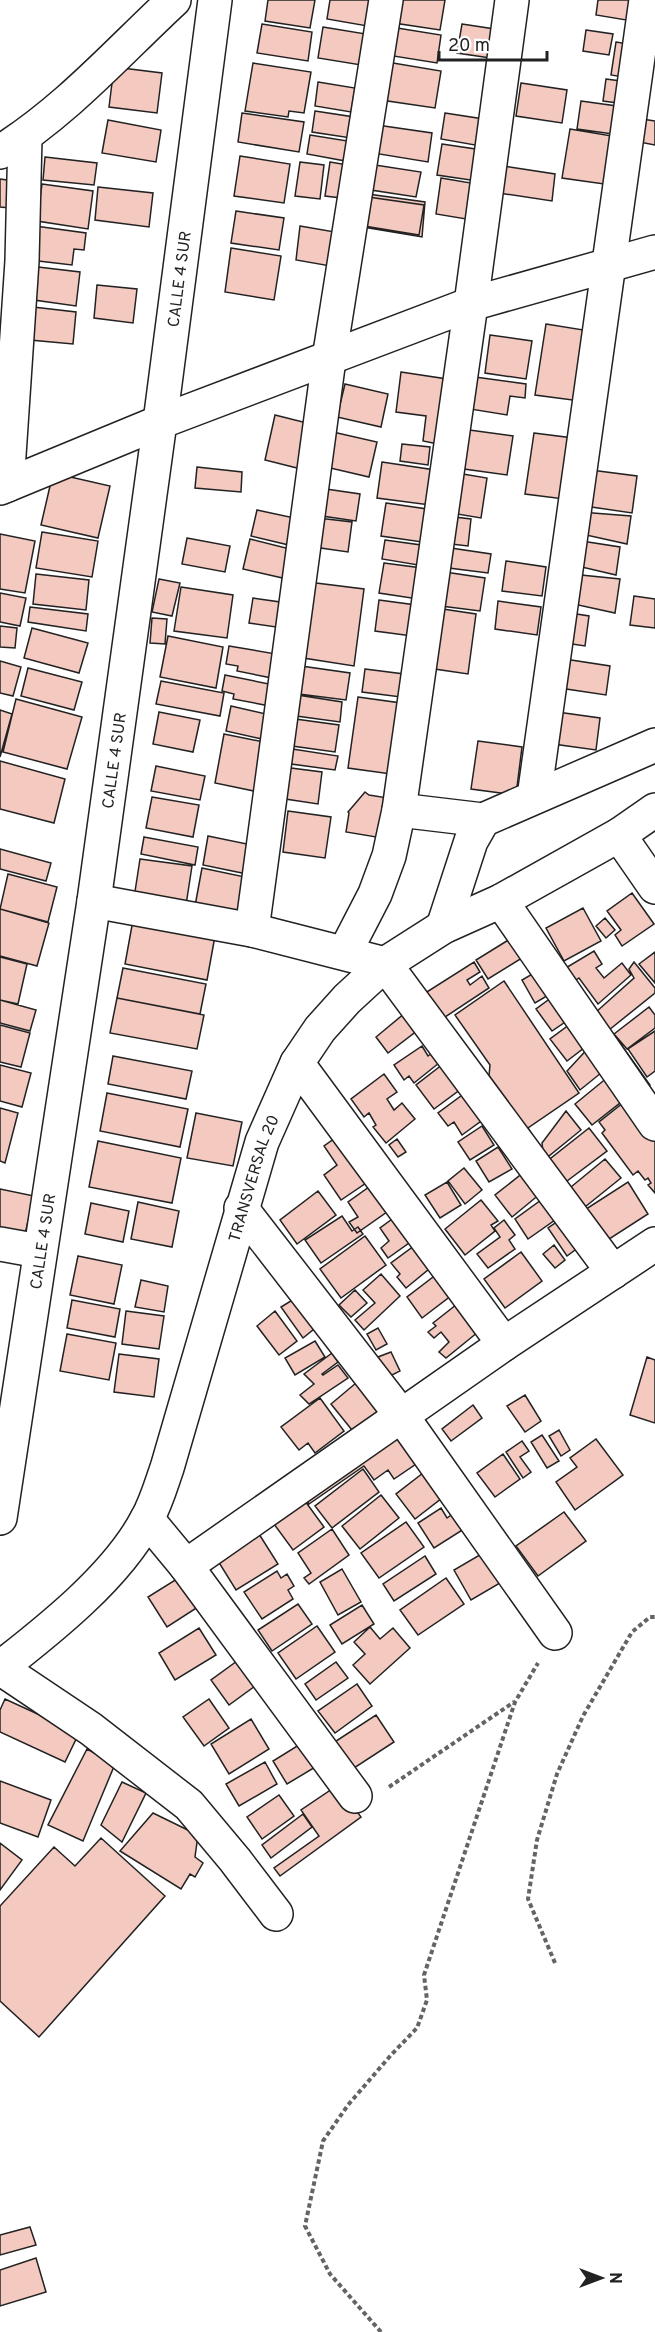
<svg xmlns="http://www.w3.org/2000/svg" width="655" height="2332" font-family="Overpass,sans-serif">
<rect width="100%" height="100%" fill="#fff"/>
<path fill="#f3c9c0" stroke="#222" stroke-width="1.5" d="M268,0H315L310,28L265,21Z
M330,0H377L373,27L327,19Z
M398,0H445L440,30L394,23Z
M598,0H635L632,21L596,15Z
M262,24L312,32L308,61L257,53Z
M462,24L501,30L497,59L457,53Z
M323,27L366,34L361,65L318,58Z
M391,27L441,35L437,63L387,55Z
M586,30L613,34L609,55L583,51Z
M616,42L634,45L629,78L611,75Z
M387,62L441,71L435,108L381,100Z
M253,63L311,72L304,113L289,111L288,117L245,111Z
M114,67L162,73L157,113L109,107Z
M606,79L628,82L625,104L603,101Z
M318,82L355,88L351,112L315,106Z
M521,83L567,90L562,123L516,116Z
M581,101L624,107L620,135L577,129Z
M315,111L354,117L351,138L312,132Z
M242,113L304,122L299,152L238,142Z
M445,113L490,120L486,147L441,139Z
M642,119L655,121V145L639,142Z
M108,120L161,130L156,162L102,153Z
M377,125L432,133L428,162L373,153Z
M570,129L618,137L611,185L562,178Z
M310,135L354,142L351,162L307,154Z
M442,144L482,150L477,181L437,175Z
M240,156L290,164L284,203L234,196Z
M45,157L97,163L94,185L43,180Z
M300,162L324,165L320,199L295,196Z
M330,162L354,166L349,199L325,196Z
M375,165L421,172L416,197L371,190Z
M503,166L555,174L552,201L499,193Z
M441,178L477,184L472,220L436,214Z
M0,179L14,181L10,208L0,207Z
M42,184L93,191L88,229L37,221Z
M98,187L153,193L149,227L95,220Z
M361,193L425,202L422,237L356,226Z
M368,197L424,205L419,235L364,226Z
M236,211L284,218L279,250L231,243Z
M35,226L86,233L84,250L74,249L72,265L30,260Z
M300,226L341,233L336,267L296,260Z
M231,248L281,256L274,300L225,292Z
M38,267L80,272L76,306L34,300Z
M97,285L137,289L133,323L94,318Z
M33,307L76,312L73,344L30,340Z
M546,324L590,331L580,401L535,395Z
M490,335L532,341L526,379L485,373Z
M401,372L447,379L438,444L423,441L426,416L396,412Z
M475,377L526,384L525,398L510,396L507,415L470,409Z
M345,384L388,394L381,427L337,417Z
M275,415L311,424L301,469L265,460Z
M462,429L513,436L507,475L457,468Z
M333,432L377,442L369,477L326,467Z
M534,433L573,438L564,499L525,494Z
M402,444L430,447L428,465L400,461Z
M382,462L435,470L430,505L377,498Z
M197,467L242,472L241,492L195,488Z
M583,469L637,476L632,513L578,505Z
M53,473L110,486L98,538L41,525Z
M457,473L487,478L481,518L451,513Z
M326,489L360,494L356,521L322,516Z
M386,503L427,509L422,542L381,536Z
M257,510L299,519L293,546L251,536Z
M580,512L631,516L627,544L577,533Z
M446,516L471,519L468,546L443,543Z
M318,518L352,522L348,552L314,547Z
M42,532L98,541L92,577L36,568Z
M0,534L35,541L25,593L0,589Z
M187,538L230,546L225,572L182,564Z
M250,539L294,550L287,579L243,569Z
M385,540L421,545L418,565L382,559Z
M575,540L620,547L616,575L573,565Z
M444,547L491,554L488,573L441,567Z
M506,561L546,567L542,596L502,591Z
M384,563L422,568L418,599L379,593Z
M438,571L485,578L480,611L433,605Z
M36,574L89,580L86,610L33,604Z
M571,574L620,579L615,613L569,603Z
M159,579L180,583L172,616L152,612Z
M308,582L364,589L354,666L297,657Z
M181,587L233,595L227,638L174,631Z
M0,593L26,598L20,626L0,622Z
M634,596L655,599V628L630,625Z
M253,598L280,602L276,627L249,623Z
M379,600L416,605L412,636L375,631Z
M498,601L541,607L537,635L495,629Z
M30,607L88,614L86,631L28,622Z
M436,608L476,614L468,674L428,668Z
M564,612L589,616L585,646L559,642Z
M152,618L167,619L165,644L150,643Z
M0,626L17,628L15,648L0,647Z
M32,628L88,643L79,673L24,658Z
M168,636L223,647L216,688L160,677Z
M229,646L276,654L272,678L237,671L238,666L226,664Z
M558,658L610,666L606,695L553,687Z
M0,661L21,667L13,696L0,693Z
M294,665L350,673L346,700L291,693Z
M28,668L82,682L74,710L21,696Z
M365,669L404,674L401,697L362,692Z
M225,675L274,685L270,706L233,699L234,694L222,691Z
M161,681L224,693L220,716L156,704Z
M291,694L342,702L340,722L289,715Z
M358,697L401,703L391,774L348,768Z
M16,699L82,717L67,769L3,752Z
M231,706L266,714L262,739L226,731Z
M0,710L12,714L0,757Z
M550,711L600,718L596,750L546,743Z
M159,712L200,720L193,752L153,744Z
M288,718L339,725L335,752L285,745Z
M224,734L264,742L254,791L215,783Z
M478,741L522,747L516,795L471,789Z
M286,748L338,756L335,770L284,763Z
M0,761L65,779L54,823L0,809Z
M156,766L205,776L200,800L151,791Z
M283,767L322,772L318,804L279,798Z
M365,792L369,795L388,798L382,838L346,832L349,813L348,812Z
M152,797L199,805L193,837L146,828Z
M288,811L331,817L325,858L283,852Z
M208,836L252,845L247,874L203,865Z
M144,837L198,847L195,865L141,854Z
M0,849L51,863L46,881L0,869Z
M140,859L192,866L186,905L134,898Z
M202,868L245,877L238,915L195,906Z
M8,874L57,887L48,922L0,909Z
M632,893L654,924L622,946L615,935L621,930L607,911Z
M583,908L601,941L564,961L546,928Z
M0,909L49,923L37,966L0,956Z
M605,918L615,930L606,938L596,926Z
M133,920L215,936L207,980L125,964Z
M510,939L522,958L488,979L476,960Z
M594,951L602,964L596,968L604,978L622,963L631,975L598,1004L579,978L573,982L564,969Z
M655,952V983L639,964Z
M0,957L27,964L18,1004L0,1000Z
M474,962L480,972L467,980L470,985L482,976L489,988L439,1021L422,995Z
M634,962L655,988V993L609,1030L596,1012L634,978L629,969Z
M123,968L206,984L200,1014L117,998Z
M539,970L552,993L535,1003L522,980Z
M504,981L579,1093L528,1128L541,1149L489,1076L490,1065L455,1015Z
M555,995L571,1018L552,1031L536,1009Z
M117,998L204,1015L197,1049L110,1033Z
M0,1000L36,1010L30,1031L0,1023Z
M649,1007L655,1015V1028L627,1049L614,1034Z
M405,1013L418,1030L388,1053L376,1037Z
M577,1019L593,1041L567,1061L550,1039Z
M0,1025L30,1033L21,1067L0,1062Z
M655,1031V1071L647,1077L628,1049Z
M615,1036L650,1085L644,1089L611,1040Z
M593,1043L611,1065L580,1090L567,1071Z
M422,1046L428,1056L442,1046L449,1055L414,1083L409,1076L404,1080L394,1065Z
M113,1056L192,1071L186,1099L108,1084Z
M447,1061L465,1086L434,1109L416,1085Z
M0,1065L31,1073L22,1107L0,1101Z
M384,1074L397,1092L387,1099L394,1110L402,1103L415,1119L386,1143L373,1127L376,1125L369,1113L364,1117L351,1099Z
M608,1077L625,1099L592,1125L575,1104Z
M469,1090L488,1116L462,1135L454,1122L448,1126L438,1113Z
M107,1093L188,1109L180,1147L100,1131Z
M628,1099L655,1136V1193L648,1185L651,1183L648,1178L645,1180L638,1171L633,1175L602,1133L605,1130L599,1122Z
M0,1108L18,1113L5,1163L0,1161Z
M566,1111L581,1130L544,1160L542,1143Z
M196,1113L242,1122L233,1166L187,1158Z
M482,1126L494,1145L470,1160L458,1142Z
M589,1128L607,1151L555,1190L541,1166Z
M338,1136L369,1181L341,1200L324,1175L337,1165L324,1146Z
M397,1139L406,1152L398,1157L389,1145Z
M98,1141L181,1158L172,1203L89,1187Z
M498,1147L512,1169L489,1182L476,1161Z
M605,1159L621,1178L575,1215L560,1196Z
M464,1168L482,1190L465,1204L448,1181Z
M529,1168L546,1189L512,1217L495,1195Z
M376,1182L394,1207L357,1233L349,1222L358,1217L348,1202Z
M447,1182L461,1205L440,1218L425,1195Z
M628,1182L648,1214L603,1243L583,1211Z
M0,1189L34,1196L25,1234L0,1229Z
M318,1191L336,1215L297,1244L280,1220Z
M548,1195L562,1215L528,1239L515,1219Z
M481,1200L498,1221L491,1225L495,1231L465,1255L445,1229Z
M138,1202L179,1211L172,1247L131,1239Z
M91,1203L129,1211L123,1242L85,1234Z
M399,1214L416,1238L388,1258L381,1248L389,1241L380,1228Z
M342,1216L352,1231L358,1227L363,1234L321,1263L305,1240Z
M564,1217L583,1244L567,1256L548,1228Z
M504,1220L515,1235L509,1240L515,1249L488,1268L477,1254L500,1237L494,1228Z
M365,1236L386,1265L341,1298L320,1269Z
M418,1243L434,1265L406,1288L397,1277L400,1274L391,1263Z
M554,1245L565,1260L555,1268L543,1254Z
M521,1252L542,1281L505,1308L484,1279Z
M78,1256L122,1265L114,1304L70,1295Z
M381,1274L400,1296L364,1330L355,1320L375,1303L363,1290Z
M437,1274L452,1295L422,1318L407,1297Z
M141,1280L168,1286L164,1312L135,1307Z
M355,1290L367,1303L351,1317L339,1305Z
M294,1299L314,1329L303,1338L281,1307Z
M72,1300L120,1309L115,1337L67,1328Z
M461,1301L483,1328L446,1358L439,1352L449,1342L441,1332L434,1338L428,1332L436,1326L433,1323Z
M126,1311L164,1316L159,1349L122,1344Z
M275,1311L297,1341L279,1355L257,1326Z
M378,1328L387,1344L376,1350L367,1334Z
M67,1334L116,1343L109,1380L60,1371Z
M315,1341L325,1357L295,1375L285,1358Z
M391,1352L400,1371L388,1377L378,1357Z
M332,1353L338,1362L322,1374L323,1375L338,1365L348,1378L309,1404L300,1395L314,1384L304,1374Z
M119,1354L159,1359L154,1397L114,1392Z
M647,1357L655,1360V1423L630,1415Z
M356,1383L381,1414L356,1435L331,1404Z
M525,1395L541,1421L525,1432L507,1406Z
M320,1398L344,1431L315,1453L308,1443L299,1450L281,1427Z
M473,1405L482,1418L451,1441L442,1429Z
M559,1430L570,1450L561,1456L549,1436Z
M401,1435L419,1462L394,1479L388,1470L374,1480L364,1466L309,1504L307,1501Z
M542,1435L559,1461L547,1468L531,1442Z
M596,1439L623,1475L575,1510L556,1482L577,1467L570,1458Z
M522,1441L529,1451L520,1457L531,1472L523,1478L506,1452Z
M503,1454L520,1479L495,1497L477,1473Z
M363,1469L379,1492L332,1528L315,1506Z
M423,1473L442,1498L415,1519L396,1494Z
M381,1495L399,1518L360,1549L342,1526Z
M305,1501L324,1527L293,1550L274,1524Z
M441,1508L447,1518L454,1513L464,1529L434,1548L418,1523Z
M564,1512L586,1541L538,1576L516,1546Z
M406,1522L424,1547L379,1578L361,1553Z
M332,1529L349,1555L309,1584L304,1578L311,1573L298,1553Z
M259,1534L278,1564L236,1590L218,1561Z
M483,1553L500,1583L471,1600L454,1570Z
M425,1556L436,1574L394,1601L383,1584Z
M342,1569L361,1602L338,1615L320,1582Z
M277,1571L281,1578L287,1574L294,1586L288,1590L293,1599L262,1619L244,1592Z
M180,1577L198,1607L167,1627L148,1597Z
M446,1578L464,1604L418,1635L400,1610Z
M298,1604L312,1624L272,1651L258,1630Z
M362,1605L374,1624L342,1644L330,1625Z
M317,1626L335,1652L296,1679L278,1653Z
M370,1627L380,1639L393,1628L410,1648L370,1684L353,1665L365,1654L354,1642Z
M199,1628L216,1655L175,1680L159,1653Z
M244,1656L262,1681L229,1705L211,1680Z
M336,1662L348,1678L316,1700L305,1684Z
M357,1684L372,1706L335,1733L318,1711Z
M5,1699L79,1733L65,1762L0,1732V1710Z
M209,1699L229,1728L204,1746L183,1717Z
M376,1715L394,1742L351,1770L333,1743Z
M251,1719L269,1749L229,1774L211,1744Z
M302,1743L317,1766L287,1784L273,1761Z
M87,1749L115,1764L83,1841L48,1825Z
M265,1762L277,1784L239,1806L226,1784Z
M0,1781L51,1800L38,1837L0,1823Z
M122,1782L146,1793L122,1842L101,1825Z
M338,1785L361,1817L280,1876L274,1868L319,1836L301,1810Z
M279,1795L294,1816L262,1839L247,1817Z
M153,1813L198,1835L195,1857L203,1863L195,1877L190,1874L181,1889L120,1851Z
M303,1814L312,1827L271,1858L262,1845Z
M101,1838L165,1896L39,2037L0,2001V1906L54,1847L75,1866Z
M0,1843L22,1860L0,1890Z
M30,2227L36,2245L0,2255V2235Z
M36,2258L46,2292L0,2306V2270Z"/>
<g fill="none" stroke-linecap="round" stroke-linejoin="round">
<defs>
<g id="minor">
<path d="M0,152C66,111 117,53 174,0"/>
<path d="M7,485L22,261L25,137"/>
<path d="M0,488L160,422L471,304L655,252"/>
<path d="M534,797L646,0"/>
<path d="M399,810L483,820"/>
<path d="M619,835L655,887"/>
<path d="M94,901L252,930L385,964L613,1272"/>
<path d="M501,901L655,1124"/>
<path d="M443,927L471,841L483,820L655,745"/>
<path d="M252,930L329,359L386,0"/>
<path d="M345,952L375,894L389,856L399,810L471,304L512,0"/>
<path d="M297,1063L504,1344"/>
<path d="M241,1208L401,1415L555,1633"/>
<path d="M0,1244L39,1251"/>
<path id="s1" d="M0,1518L94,901L160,422L215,0"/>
<path d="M147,1519L186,1566L355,1796"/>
<path d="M186,1566L504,1344L655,1244"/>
<path id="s2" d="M0,1668C50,1629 117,1576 147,1519C156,1503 161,1485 167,1468L262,1142L297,1063L320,1029L347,999L385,964L443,927L501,901L619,835L655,810"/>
<path d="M0,1668L91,1729L189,1805L235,1860L276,1914"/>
</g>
</defs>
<use href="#minor" stroke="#222" stroke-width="36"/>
<path stroke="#646464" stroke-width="4" stroke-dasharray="4.5 3" stroke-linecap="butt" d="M389,1787L514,1702
M555,1963L528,1899L537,1840L557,1774L583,1716L632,1632L650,1617H655
M381,2332L330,2274L305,2226L323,2141L348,2105L391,2055L417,2028L427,2000L424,1975L515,1702L538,1663"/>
<use href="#minor" stroke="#fff" stroke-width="33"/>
</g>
<g text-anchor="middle" stroke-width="4.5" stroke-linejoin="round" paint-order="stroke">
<g font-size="16" fill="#222" stroke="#fff">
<text dy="6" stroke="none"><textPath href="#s1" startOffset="1252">CALLE 4 SUR</textPath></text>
<text dy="6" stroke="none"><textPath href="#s1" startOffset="766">CALLE 4 SUR</textPath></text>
<text dy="6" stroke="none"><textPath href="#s2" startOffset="568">TRANSVERSAL 20</textPath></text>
<text dy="6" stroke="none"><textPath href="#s1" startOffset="280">CALLE 4 SUR</textPath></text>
</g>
</g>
<g transform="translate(601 2278) rotate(90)" stroke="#ffffff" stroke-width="4.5" paint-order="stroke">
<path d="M0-4.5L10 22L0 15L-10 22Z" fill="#222222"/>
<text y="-9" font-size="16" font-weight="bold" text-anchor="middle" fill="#222222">N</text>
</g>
<path d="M439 51v9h108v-9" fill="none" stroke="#222222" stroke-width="3"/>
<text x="448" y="51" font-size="18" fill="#222222" stroke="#ffffff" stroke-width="4.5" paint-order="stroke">20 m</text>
</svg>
